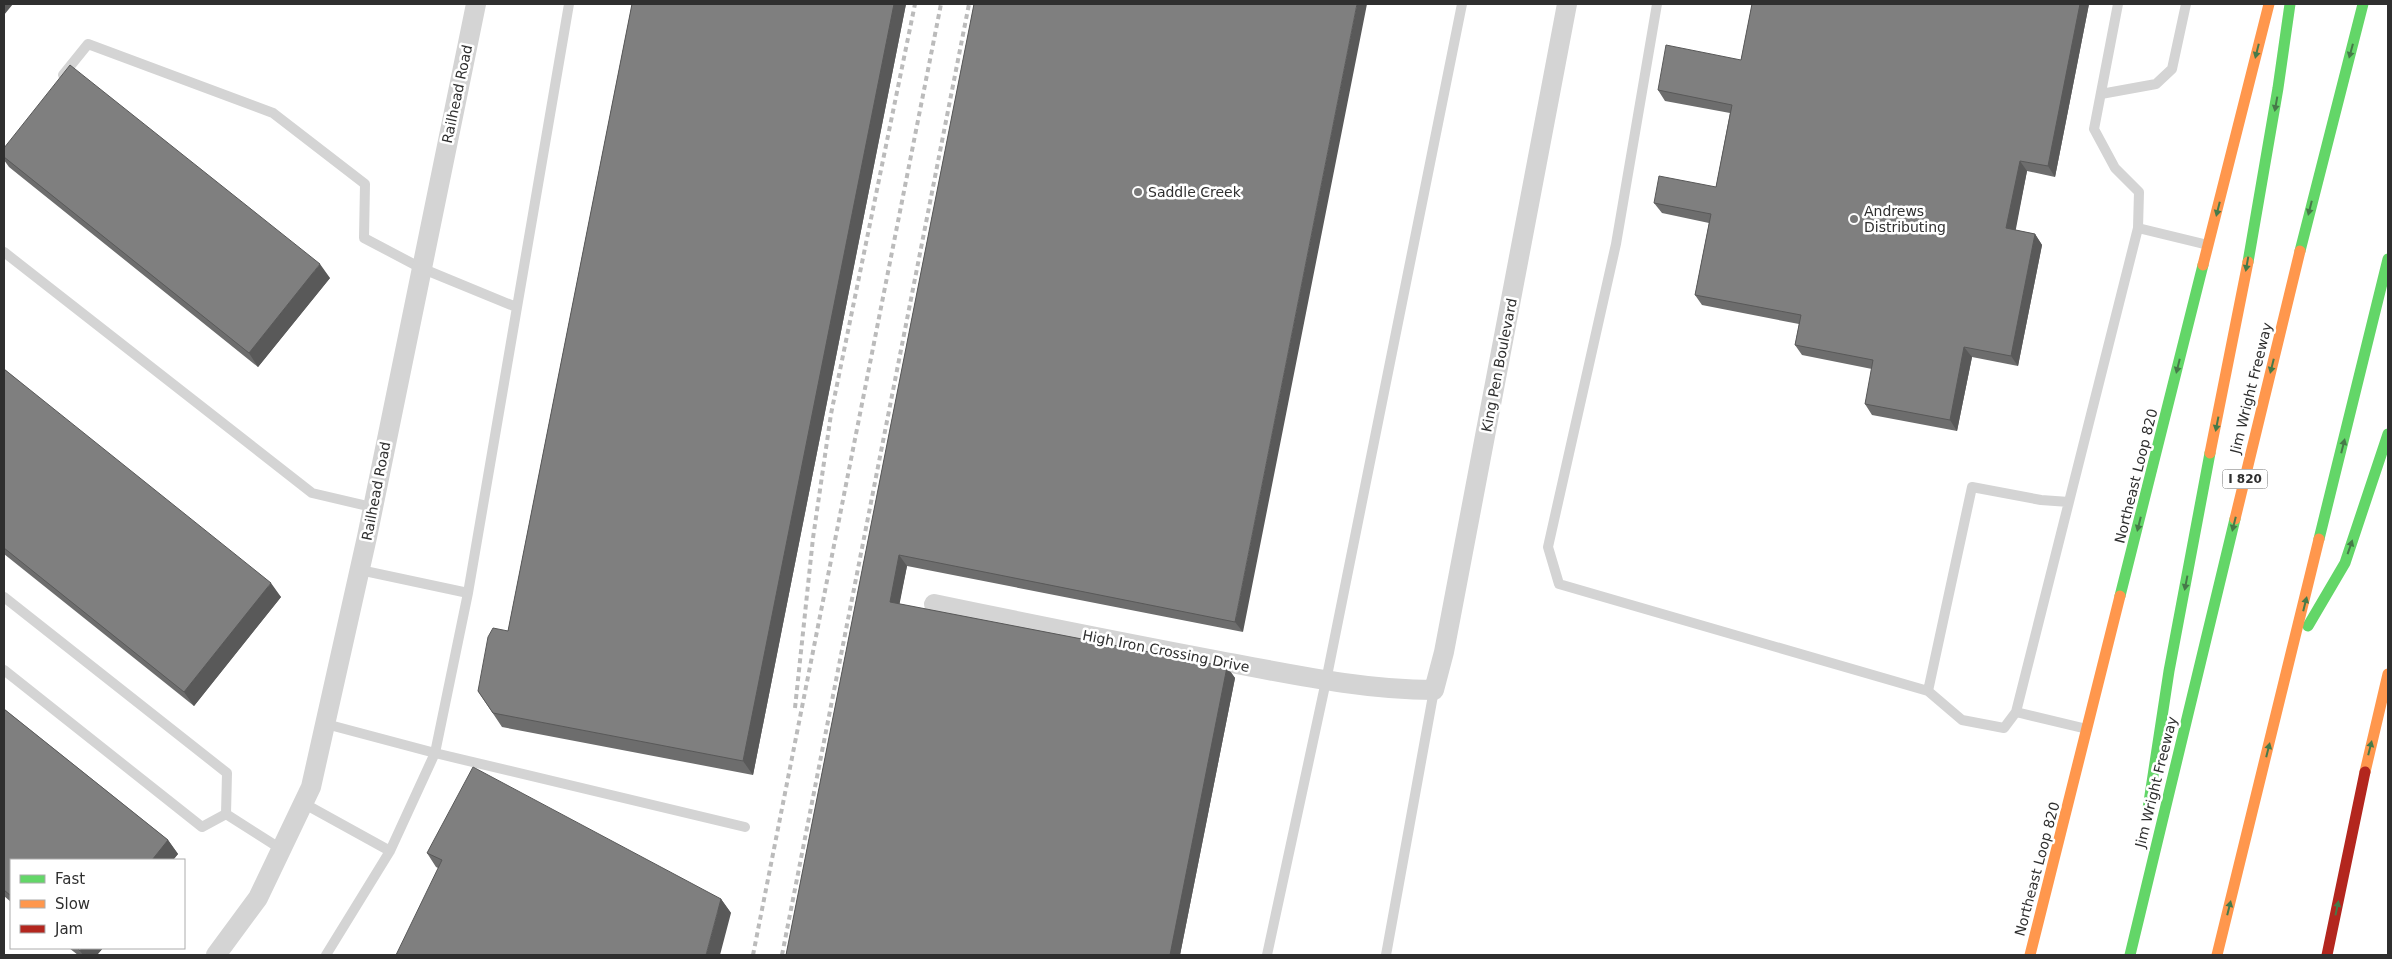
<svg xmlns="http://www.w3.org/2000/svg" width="2392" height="959" font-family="'DejaVu Sans',sans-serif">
<rect width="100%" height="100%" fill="#fff"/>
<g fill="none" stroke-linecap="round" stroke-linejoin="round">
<path stroke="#d4d4d4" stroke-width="10" d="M1657,4L1616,244L1548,547L1559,584L1928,691L1972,487L2041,500L2069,502
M2118,4L2094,129L2115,168L2139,192L2138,228
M63,75L88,44L273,113L365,184L364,238L421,268L516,307
M2101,94L2156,84L2172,69L2186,4
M4,252L312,493L372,507
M360,570L468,593
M4,597L227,773L226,814L281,849
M4,670L202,827L226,814
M1928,691L1962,720L2004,728L2016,712
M326,724L435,753L468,593L569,4
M2087,729L2016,712L2138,228L2208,245
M303,803L390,851
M326,955L390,851L435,753L745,827
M1267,955L1326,681L1462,4
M1386,955L1434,690"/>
<path stroke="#d4d4d4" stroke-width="20" d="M934,604C1030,624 1125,643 1220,661C1291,674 1362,690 1434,690L1444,652L1567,4
M216,955L258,898L311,787L367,537L476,4"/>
<path stroke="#63d668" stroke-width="11" d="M2300,251L2363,4
M2248,262L2278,88L2290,4
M2319,539L2388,259
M2120,596L2203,265
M2308,626L2345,563L2388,434
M2147,815L2169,671L2210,453
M2130,955L2235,519"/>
<path stroke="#ff974d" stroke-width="11" d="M2203,265L2269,4
M2210,453L2248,262
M2235,519L2300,251
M2365,772L2388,674
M2030,955L2120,596
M2217,955L2319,539"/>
<path stroke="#b3261e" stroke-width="11" d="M2327,955L2365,772"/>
<path stroke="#bbb" stroke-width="4" stroke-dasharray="5 4" stroke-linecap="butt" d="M795,708L813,538L831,414L915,4
M753,955L941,4
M782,955L969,4"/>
</g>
<path fill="#6d6d6d" d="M632,4H906L753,775L502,727L478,691L508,631Z
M974,4L1243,632L907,566L899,604L1227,667L1235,678L1180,955H786Z
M1752,4H2089L2055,177L2027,171L2015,230L2035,234L2042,245L2018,366L1972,357L1957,431L1872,415L1865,404L1872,369L1802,355L1795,345L1799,324L1702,305L1695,295L1709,223L1662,213L1654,203L1716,187L1730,113L1665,101L1658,90L1741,60Z
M4,148L330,278L258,367L9,167L4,160Z
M4,369L281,597L194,706L4,554Z
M4,709L168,840L178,854L173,860H11V902L4,896Z
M427,853L721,899L731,913L438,868L436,867Z
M69,948H103L97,955H78Z"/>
<path fill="#595959" d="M4,4H13L4,15Z
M894,4H906L753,775L743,761Z
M1357,4H1367L1243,632L1235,622Z
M2080,4H2089L2055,177L2048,166Z
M2020,161L2027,171L2014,239L2006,228Z
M2035,234L2042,245L2018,366L2011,356Z
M320,264L330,278L258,367L249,353Z
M1964,347L1972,357L1957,431L1950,420Z
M899,555L907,566L898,612L890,602Z
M271,583L281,597L194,706L184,692Z
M1227,667L1235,678L1180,955H1170Z
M168,840L178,854L173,860H152Z
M721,899L731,913L720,955H706Z
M82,948H103L97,955H83L80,951Z"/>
<path fill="#7f7f7f" stroke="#595959" d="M632,4H894L743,761L493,713L478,691L488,637L493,628L508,631Z
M974,4H1357L1235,622L899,555L890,602L1227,667L1170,955H786Z
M1752,4H2080L2048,166L2020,161L2006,228L2035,234L2011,356L1964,347L1950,420L1865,404L1873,360L1795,345L1801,315L1695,295L1711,214L1654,203L1659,176L1716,187L1732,105L1658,90L1666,45L1741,60Z
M70,65L320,264L249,353L4,157V148Z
M4,369L271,583L184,692L4,548Z
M4,709L168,840L152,860H11V896L4,890Z
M473,767L721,899L706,955H396L442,860L427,853Z
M77,948H82L80,951Z"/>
<defs><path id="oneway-solid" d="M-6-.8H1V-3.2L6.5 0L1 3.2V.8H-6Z" transform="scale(1.25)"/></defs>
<g fill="#467a49">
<use href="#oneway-solid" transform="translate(2257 51) rotate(104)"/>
<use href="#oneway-solid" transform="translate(2351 51) rotate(105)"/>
<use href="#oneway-solid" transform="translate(2276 104) rotate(100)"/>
<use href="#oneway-solid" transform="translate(2310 208) rotate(104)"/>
<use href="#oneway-solid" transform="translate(2218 209) rotate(104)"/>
<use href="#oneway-solid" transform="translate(2247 264) rotate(100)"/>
<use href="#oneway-solid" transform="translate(2178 366) rotate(104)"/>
<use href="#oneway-solid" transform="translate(2272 366) rotate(104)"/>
<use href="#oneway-solid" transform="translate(2217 424) rotate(101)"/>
<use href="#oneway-solid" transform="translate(2343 446) rotate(-76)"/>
<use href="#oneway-solid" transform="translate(2139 524) rotate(104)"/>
<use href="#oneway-solid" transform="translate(2234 524) rotate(104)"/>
<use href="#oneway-solid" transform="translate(2350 547) rotate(-71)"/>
<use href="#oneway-solid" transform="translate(2186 583) rotate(101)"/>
<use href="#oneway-solid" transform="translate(2305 604) rotate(-76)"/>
<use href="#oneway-solid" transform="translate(2370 748) rotate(-76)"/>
<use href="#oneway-solid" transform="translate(2268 750) rotate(-76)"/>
<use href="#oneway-solid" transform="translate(2229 908) rotate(-76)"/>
<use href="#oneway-solid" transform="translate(2337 908) rotate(-78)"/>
</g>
<g fill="#787878" stroke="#fff" stroke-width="2">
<circle cx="1138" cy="192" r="5"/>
<circle cx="1854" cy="219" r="5"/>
</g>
<g text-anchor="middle" stroke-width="5" stroke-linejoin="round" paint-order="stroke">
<rect fill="#fff" stroke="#6d6d6d" stroke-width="1" x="2222.5" y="469.5" width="45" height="19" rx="4"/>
<g font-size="12" font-weight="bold" fill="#2f2f2f">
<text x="2245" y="483">I 820</text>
</g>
<g font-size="14" fill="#2f2f2f" stroke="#fff">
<text transform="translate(457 94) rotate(-78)" y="5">Railhead Road</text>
<text transform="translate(1499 365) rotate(-79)" y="5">King Pen Boulevard</text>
<text transform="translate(2251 388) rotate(-76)" y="5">Jim Wright Freeway</text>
<text transform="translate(2136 476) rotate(-76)" y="5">Northeast Loop 820</text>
<text transform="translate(376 491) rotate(-79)" y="5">Railhead Road</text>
<text transform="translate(1166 651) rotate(11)" y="5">High Iron Crossing Drive</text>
<text transform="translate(2156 782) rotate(-76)" y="5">Jim Wright Freeway</text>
<text transform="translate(2037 869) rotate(-75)" y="5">Northeast Loop 820</text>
</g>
<g font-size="14" fill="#2f2f2f" stroke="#fff" text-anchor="start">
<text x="1148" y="197">Saddle Creek</text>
<text x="1864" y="216">Andrews<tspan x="1864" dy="16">Distributing</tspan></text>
</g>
</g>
<rect width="2392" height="959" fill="none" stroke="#2f2f2f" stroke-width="10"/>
<rect x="10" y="859" width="175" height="90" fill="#ffffff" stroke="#acacac"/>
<rect x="20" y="875" width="25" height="8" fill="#63d668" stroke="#acacac"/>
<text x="55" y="884" font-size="15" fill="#2f2f2f">Fast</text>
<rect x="20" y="900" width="25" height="8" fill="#ff974d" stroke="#acacac"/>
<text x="55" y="909" font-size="15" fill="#2f2f2f">Slow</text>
<rect x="20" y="925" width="25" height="8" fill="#b3261e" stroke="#acacac"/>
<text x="55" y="934" font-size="15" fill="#2f2f2f">Jam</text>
</svg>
